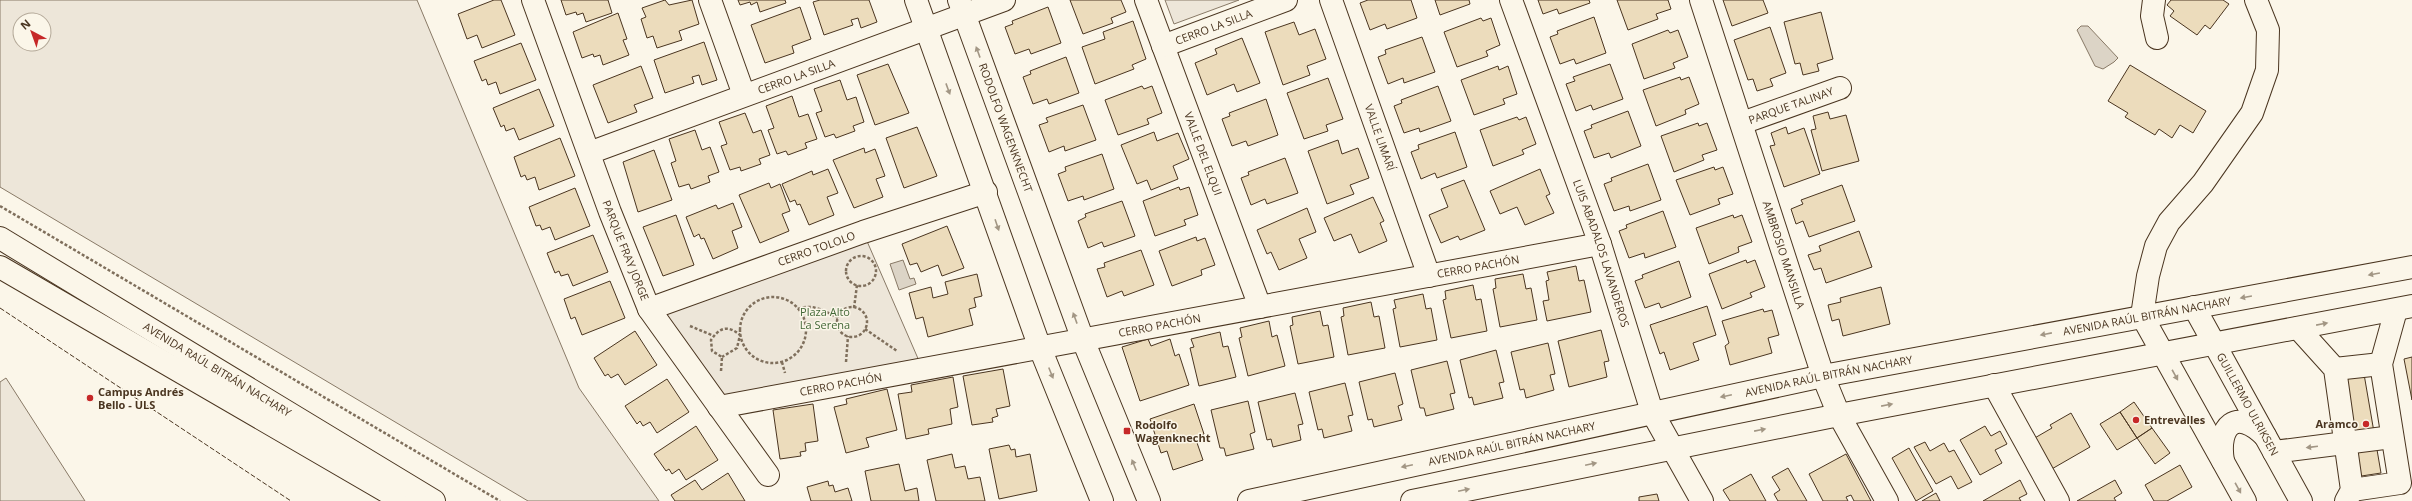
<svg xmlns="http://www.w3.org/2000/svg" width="2412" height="501" font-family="'Open Sans',sans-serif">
<rect width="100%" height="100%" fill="#fbf6e9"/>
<path fill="#ede6d9" stroke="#887966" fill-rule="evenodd" d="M0,0H417L579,388L659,501H528L0,187ZM20,20H44V44H20Z
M1165,0H1239L1174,24Z
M863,232L923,370L719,407L649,309Z
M6,378L85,501H0V382Z"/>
<path fill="#dcd4c6" stroke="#887966" d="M2088,26L2118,58L2114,62L2103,69L2095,66L2077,30L2081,26Z
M903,260L910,279L914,278L916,284L899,290L890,264Z"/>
<path fill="#ecdcbc" stroke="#4a3520" d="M494,0H501L515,35L482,48L477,35L467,39L458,14Z
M561,0H608L612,13L586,22L583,13L577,15L576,12L566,15Z
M665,0L669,5L692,0L699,24L679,31L682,40L657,48L653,36L647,38L641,19L646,17L642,8Z
M738,0H785L786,3L760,12L757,2L751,5L750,2L740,5Z
M820,0H869L877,22L861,28L858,18L851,20L853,25L824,35L813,2Z
M1070,0H1121L1126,12L1111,18L1113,23L1083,34Z
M1368,0H1411L1417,18L1387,29L1385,24L1370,30L1360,3Z
M1435,0H1469L1470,4L1440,15Z
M1538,0H1589L1590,3L1559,14L1557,9L1543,14Z
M1617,0H1668L1671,9L1656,14L1658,19L1628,30Z
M1723,0H1763L1768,13L1732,26Z
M2171,0H2223L2229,4L2210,29L2205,25L2197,35L2170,16L2174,11L2167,5Z
M800,7L811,39L792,46L794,53L765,63L751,25Z
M1048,7L1061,43L1031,54L1029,49L1015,54L1005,27L1013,24L1012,21Z
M1821,12L1833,59L1817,64L1819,71L1803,75L1800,63L1795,64L1784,22Z
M618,13L627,39L623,40L629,55L603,65L600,55L594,57L593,54L582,58L573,32Z
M1594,17L1606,53L1576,64L1574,59L1560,64L1550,37L1558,34L1557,31Z
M1481,18L1483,21L1491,18L1500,45L1486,51L1488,56L1457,67L1444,32Z
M1133,21L1146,59L1132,65L1134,69L1095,84L1082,47L1105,39L1103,32Z
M1294,22L1299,35L1315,29L1326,59L1307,66L1310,75L1283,85L1265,32Z
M1770,27L1786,73L1770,79L1773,86L1757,91L1753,79L1748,80L1734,40Z
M1668,30L1670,33L1678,30L1688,57L1673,63L1675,68L1644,79L1632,44Z
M1422,37L1435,72L1404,83L1403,78L1388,84L1378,57L1386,54L1385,50Z
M1242,38L1260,83L1237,92L1234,84L1207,95L1195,63L1217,54L1215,49Z
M704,42L717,80L702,85L699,75L692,77L694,83L665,93L654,60Z
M521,43L536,80L500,94L496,82L488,85L486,79L482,81L474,61Z
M1066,57L1079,93L1049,104L1047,99L1033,104L1023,77L1031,74L1030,71Z
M888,64L909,113L875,125L857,75Z
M1610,64L1623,99L1593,110L1591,105L1576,111L1566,84L1575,81L1573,77Z
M2130,65L2206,111L2193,133L2180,125L2172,138L2159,129L2155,135L2125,117L2128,113L2108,101Z
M641,66L653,98L634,105L637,112L608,123L593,85Z
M1498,66L1499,70L1508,66L1517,94L1503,99L1505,104L1474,115L1461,80Z
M1680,77L1681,80L1689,77L1699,104L1685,110L1686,114L1656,126L1643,90Z
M1328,78L1343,119L1326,125L1328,131L1304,139L1287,93Z
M840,80L847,100L856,97L864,122L853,126L855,131L836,138L834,134L825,137L816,113L822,111L814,89Z
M1142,86L1144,89L1152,86L1162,113L1147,119L1149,124L1118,135L1105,100Z
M1438,86L1451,121L1420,132L1419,128L1404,133L1394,106L1402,103L1401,100Z
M539,89L554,126L519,140L514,128L506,131L504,125L501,127L493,108Z
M792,96L799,117L808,114L817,139L805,143L807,148L788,155L786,151L777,154L768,130L774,128L766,106Z
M1266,99L1278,135L1248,146L1246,141L1232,146L1222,119L1230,116L1229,113Z
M1083,105L1096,140L1065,151L1064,146L1049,152L1039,125L1048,122L1046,118Z
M1628,111L1641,146L1611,158L1609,153L1594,158L1584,131L1592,128L1591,125Z
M1828,112L1830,119L1846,115L1859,161L1822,171L1811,130L1816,129L1813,116Z
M745,113L753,133L761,130L770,155L759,159L761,164L741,171L740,167L730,170L721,146L727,144L719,122Z
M1517,117L1519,120L1526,117L1536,144L1522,150L1524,154L1493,166L1480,130Z
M1698,123L1699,126L1707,123L1717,150L1702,155L1704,160L1674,172L1661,136Z
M917,127L937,176L904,188L886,138Z
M1786,127L1788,134L1804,128L1820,174L1784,187L1770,146L1775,145L1771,133Z
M695,130L702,150L710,147L719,172L708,176L710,182L691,189L689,184L679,187L671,163L676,161L669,139Z
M1154,132L1157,141L1178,133L1189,159L1173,166L1178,179L1151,190L1147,180L1137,184L1121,145Z
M1455,132L1467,167L1437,178L1435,173L1421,179L1411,152L1419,149L1418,145Z
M560,138L575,176L539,190L535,177L527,180L525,175L521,177L514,157Z
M1338,140L1342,154L1358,148L1369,178L1350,185L1354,194L1327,204L1308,151Z
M864,148L865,153L875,149L885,176L876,179L883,197L854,208L833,160Z
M654,150L672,200L638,212L623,162Z
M1102,154L1114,189L1084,200L1083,196L1068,201L1058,174L1066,171L1065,167Z
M1285,158L1298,193L1267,204L1265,199L1251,205L1241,178L1249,175L1248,172Z
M1648,164L1661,200L1630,211L1629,206L1614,211L1604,184L1612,181L1611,178Z
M1714,167L1715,170L1723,167L1733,194L1718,199L1720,204L1690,215L1676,180Z
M828,169L838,193L827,197L834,215L809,225L800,204L797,205L795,200L790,202L782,184L812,171L813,175Z
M1540,169L1550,194L1546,196L1554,213L1525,225L1517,207L1500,214L1490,191Z
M1464,180L1485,230L1460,240L1458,236L1441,243L1429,215L1448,207L1441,189Z
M769,183L771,188L780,184L790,211L782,214L789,231L760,243L739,195Z
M1842,185L1855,221L1809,237L1803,221L1796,224L1791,209L1803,204L1801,200Z
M1179,187L1180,190L1189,187L1198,215L1184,220L1186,225L1155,236L1143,201Z
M575,188L590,226L555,240L550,227L542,230L540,225L536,226L529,207Z
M1373,197L1384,221L1380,223L1387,241L1359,253L1351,234L1334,241L1324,218Z
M1122,201L1135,236L1104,247L1102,242L1088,248L1078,221L1086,217L1085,214Z
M733,203L742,227L732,231L738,248L713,259L704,238L701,239L699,234L694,237L686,217L716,205L718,209Z
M1307,208L1316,232L1299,239L1307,258L1279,270L1271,252L1267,254L1257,230Z
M1663,211L1676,247L1645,258L1644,253L1629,258L1619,231L1627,228L1626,225Z
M676,215L694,265L663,276L643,227Z
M1733,215L1734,218L1742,215L1752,242L1738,247L1739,252L1709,264L1696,228Z
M947,226L964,268L942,276L938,265L921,272L917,263L910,265L902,244Z
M1859,231L1872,267L1826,283L1821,268L1814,270L1808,255L1821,251L1819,246Z
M593,235L608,272L573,286L568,274L561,276L559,271L555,273L547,253Z
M1196,237L1197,241L1205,238L1215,265L1201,270L1202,275L1172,286L1159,251Z
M1141,250L1154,285L1124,296L1122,291L1107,297L1097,269L1105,267L1104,263Z
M1746,260L1747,263L1755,260L1765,287L1750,293L1752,297L1722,309L1709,274Z
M1679,261L1691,297L1661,308L1659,303L1645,308L1635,281L1643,278L1642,275Z
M1576,266L1579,281L1584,280L1591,312L1547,321L1543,301L1549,300L1546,281L1549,280L1547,272Z
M977,274L982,296L974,298L976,307L969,309L973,325L928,337L923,317L916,319L909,293L931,287L933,298L948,294L945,282Z
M1523,274L1526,289L1531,288L1537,320L1500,327L1493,289L1496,288L1495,279Z
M610,281L625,318L582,335L575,317L571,319L564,299Z
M1473,285L1476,300L1481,299L1487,331L1451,338L1443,300L1446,299L1445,291Z
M1881,287L1890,324L1843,336L1839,319L1832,321L1828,305L1841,302L1840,298Z
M1423,294L1426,309L1431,308L1437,340L1400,347L1393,309L1396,308L1394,300Z
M1371,302L1374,317L1379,316L1385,348L1348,355L1341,317L1344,316L1343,308Z
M1707,306L1716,335L1693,343L1699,360L1670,370L1664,352L1660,354L1650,325Z
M1763,309L1764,312L1772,310L1779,335L1768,338L1772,353L1730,365L1725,346L1729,343L1722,321Z
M1320,311L1323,326L1328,325L1334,357L1298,364L1290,326L1293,325L1292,317Z
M1269,321L1272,337L1277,335L1285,366L1248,376L1239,338L1242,337L1240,328Z
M1601,330L1609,361L1604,362L1607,377L1569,387L1558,341Z
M635,331L657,365L625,385L618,374L611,378L608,374L605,376L594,358Z
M1220,332L1223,347L1228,346L1236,377L1199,386L1190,348L1194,347L1191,339Z
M1148,339L1151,346L1170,339L1175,356L1179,354L1189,385L1140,401L1122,347Z
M1548,343L1555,374L1550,375L1554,390L1526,398L1524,389L1520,390L1511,352Z
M1496,350L1504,382L1499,383L1503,398L1474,405L1472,397L1469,398L1460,360Z
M2412,357V400L2404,359Z
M1447,361L1455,393L1450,394L1454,409L1426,416L1424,408H1420L1411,370Z
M1003,369L1010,406L996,409L998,416L992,418L993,422L972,425L963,376Z
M1395,373L1403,404L1398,406L1402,420L1374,427L1372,419L1368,420L1359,382Z
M2364,374L2381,473L2355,477L2340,379Z
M953,377L958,407L950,409L952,424L928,429L929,434L906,439L898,394L912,392L911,385Z
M667,379L689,412L657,433L650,422L643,426L640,421L637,424L625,406Z
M1345,383L1353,415L1348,416L1352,431L1324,438L1322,429L1318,430L1309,392Z
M887,389L897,430L866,438L869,447L846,453L834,407L847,404L846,399Z
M1295,393L1303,424L1298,425L1301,440L1273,447L1271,439L1267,440L1258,402Z
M1248,401L1255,432L1250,434L1254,449L1226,456L1224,448H1220L1211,410Z
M2134,402L2152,428L2137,438L2120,412Z
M813,404L818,441L805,443L806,451L800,452L801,456L780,459L773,410Z
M1194,404L1204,434L1195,437L1203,460L1173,470L1167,451L1161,453L1150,419Z
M2120,412L2137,438L2117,450L2100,424Z
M2071,413L2090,447L2050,470L2033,439L2052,428L2050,425Z
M696,426L718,460L686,480L679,469L672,474L669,469L666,471L654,454Z
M1985,426L1991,436L2000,431L2007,444L1995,450L2002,463L1980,475L1960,440Z
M2152,428L2170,453L2155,464L2137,438Z
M1925,442L1930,451L1944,443L1949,452L1954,450L1972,482L1958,489L1951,476L1936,484L1914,447Z
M1009,445L1011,450L1015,449L1016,457L1030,454L1037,491L999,499L989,449Z
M1909,448L1933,491L1916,501L1892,458Z
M952,454L955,468L965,466L968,479L980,477L985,501H936L927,460Z
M1846,454L1871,501H1854L1851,495L1846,497L1848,501H1823L1809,474Z
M899,464L905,491L917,488L919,501H871L865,471Z
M2180,465L2192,487L2167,501H2154L2145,485Z
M1788,468L1807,501H1778L1774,494L1780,490L1772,477Z
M728,473L745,501H675L671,495L695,480L702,490Z
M1751,474L1766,501H1730L1723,490Z
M2020,480L2027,494L2019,498L2021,501H1983Z
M2115,480L2122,493L2114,498L2116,501H2077Z
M828,481L829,486L833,485L835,492L848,488L852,501H811L807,487Z
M1936,493L1940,501H1922Z
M1657,494L1659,501H1639V497Z"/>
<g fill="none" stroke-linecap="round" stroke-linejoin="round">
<defs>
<g id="minor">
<path id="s1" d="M533,0L610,212L649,309L768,475"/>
<path d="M710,0L744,95"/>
<path d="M916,0L1040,348L1102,501"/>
<path id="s2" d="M959,0L1083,340L1149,501"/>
<path id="s3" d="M1146,0L1260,307"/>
<path id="s4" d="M1331,0L1429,276"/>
<path id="s5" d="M1511,0L1600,244L1652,412L1702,501"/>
<path id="s6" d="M1701,0L1823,376L1839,415L1887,501"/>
<path d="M2154,0L2152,16L2157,38"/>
<path id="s7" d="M1163,46L1286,0"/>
<path id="s8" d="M1742,123L1840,88"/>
<path id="s9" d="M589,153L1004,0"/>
<path d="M0,267L403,501"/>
<path id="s10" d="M649,309L863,232L986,192"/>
<path d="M2142,316L2148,276L2156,246L2169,222L2203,183L2252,113L2267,70L2268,30L2256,0"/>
<path d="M2298,328L2335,369L2352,490L2346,501"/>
<path d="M2335,369L2381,364"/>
<path d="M1994,385L2058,501"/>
<path id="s11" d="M719,407L1600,244"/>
<path d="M2274,452L2392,437"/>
<path d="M2352,490L2400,483L2381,364L2396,310"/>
</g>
<g id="major">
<path id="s12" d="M0,238L434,501"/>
<path id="s13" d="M2194,307L2301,501"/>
<path d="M2142,316L2245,501"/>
<path d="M2223,461C2217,426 2236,407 2265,436"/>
<path id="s14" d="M1249,501L1823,376L2412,267"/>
<path d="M1412,501L1839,415L2412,306"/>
</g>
</defs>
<use href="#minor" stroke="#4a3520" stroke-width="24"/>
<use href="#major" stroke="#4a3520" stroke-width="24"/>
<path stroke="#7f6f5c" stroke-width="2.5" stroke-dasharray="3 2" stroke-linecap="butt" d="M0,206L500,501
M846 271a15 15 0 1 1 30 0a15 15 0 1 1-30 0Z
M740 330a33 33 0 1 1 66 0a33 33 0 1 1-66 0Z
M837 322a15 15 0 1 1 30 0a15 15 0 1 1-30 0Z
M854,308L857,285
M798,309C811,303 826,311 838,318
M690,326L714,336
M865,329L897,351
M782,362L785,373
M846,362L848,336
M721,371L722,357L712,351L711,340C720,327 728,325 740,335L737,348L722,357"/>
<use href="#minor" stroke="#fbf6e9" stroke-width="22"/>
<use href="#major" stroke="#fbf6e9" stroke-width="22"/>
<path stroke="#4a3520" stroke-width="1" stroke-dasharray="5 2" stroke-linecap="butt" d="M0,308L291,501"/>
</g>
<defs><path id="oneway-solid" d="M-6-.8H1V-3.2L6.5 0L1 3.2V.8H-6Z"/></defs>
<g fill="#a29684">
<use href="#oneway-solid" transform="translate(978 52) rotate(-110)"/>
<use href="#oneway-solid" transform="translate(948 89) rotate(70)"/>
<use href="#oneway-solid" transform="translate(997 225) rotate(71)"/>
<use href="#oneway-solid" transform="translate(2374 274) rotate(170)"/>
<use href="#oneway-solid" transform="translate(2246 297) rotate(170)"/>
<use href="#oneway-solid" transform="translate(1075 318) rotate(-110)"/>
<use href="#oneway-solid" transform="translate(2322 324) rotate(-11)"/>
<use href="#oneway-solid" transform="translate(2046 334) rotate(169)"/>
<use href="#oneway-solid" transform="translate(1051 373) rotate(68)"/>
<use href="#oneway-solid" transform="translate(2175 375) rotate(61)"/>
<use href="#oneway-solid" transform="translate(1726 396) rotate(168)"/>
<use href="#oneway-solid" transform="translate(1887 405) rotate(-11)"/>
<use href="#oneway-solid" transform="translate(1760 430) rotate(-11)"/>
<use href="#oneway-solid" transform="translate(2312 447) rotate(173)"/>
<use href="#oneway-solid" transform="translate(1591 464) rotate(-12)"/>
<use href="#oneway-solid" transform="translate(1134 465) rotate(-112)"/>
<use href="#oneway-solid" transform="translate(1407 466) rotate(168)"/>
<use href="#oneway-solid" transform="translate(2238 488) rotate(61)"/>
<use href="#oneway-solid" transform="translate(1464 490) rotate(-12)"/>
</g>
<g fill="#c62828" stroke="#fbf6e9" stroke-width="1.5">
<circle cx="90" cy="398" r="4"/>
<circle cx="2136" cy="420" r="4"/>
<circle cx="2366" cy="424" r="4"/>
<rect x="1123" y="427" width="8" height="8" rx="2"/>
</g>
<g text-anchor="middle" stroke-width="3" stroke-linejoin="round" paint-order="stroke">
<g font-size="11" fill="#4a3520" stroke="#fbf6e9">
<text dy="4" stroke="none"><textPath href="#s7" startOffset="54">CERRO LA SILLA</textPath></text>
<text dy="4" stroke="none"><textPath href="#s9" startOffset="221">CERRO LA SILLA</textPath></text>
<text dy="4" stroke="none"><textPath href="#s8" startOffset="52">PARQUE TALINAY</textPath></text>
<text dy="4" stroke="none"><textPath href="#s2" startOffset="136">RODOLFO WAGENKNECHT</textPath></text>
<text dy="4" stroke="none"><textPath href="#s4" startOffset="146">VALLE LIMARÍ</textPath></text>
<text dy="4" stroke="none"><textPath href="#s3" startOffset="164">VALLE DEL ELQUI</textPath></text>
<text dy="4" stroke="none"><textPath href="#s10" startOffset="178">CERRO TOLOLO</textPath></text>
<text dy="4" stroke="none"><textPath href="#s1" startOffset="267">PARQUE FRAY JORGE</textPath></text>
<text dy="4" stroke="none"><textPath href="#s5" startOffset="269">LUIS ABADALOS LAVANDEROS</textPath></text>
<text dy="4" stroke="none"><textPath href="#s6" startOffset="268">AMBROSIO MANSILLA</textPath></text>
<text dy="4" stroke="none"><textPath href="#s11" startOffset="772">CERRO PACHÓN</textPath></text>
<text dy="4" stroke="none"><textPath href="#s14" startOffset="917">AVENIDA RAÚL BITRÁN NACHARY</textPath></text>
<text dy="4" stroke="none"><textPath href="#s11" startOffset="448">CERRO PACHÓN</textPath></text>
<text dy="4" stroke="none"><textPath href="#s12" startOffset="254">AVENIDA RAÚL BITRÁN NACHARY</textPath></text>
<text dy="4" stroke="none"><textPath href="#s14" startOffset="593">AVENIDA RAÚL BITRÁN NACHARY</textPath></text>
<text dy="4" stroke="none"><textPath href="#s11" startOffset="124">CERRO PACHÓN</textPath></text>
<text dy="4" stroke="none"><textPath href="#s13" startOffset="111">GUILLERMO ULRIKSEN</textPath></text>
<text dy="4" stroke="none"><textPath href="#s14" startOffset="269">AVENIDA RAÚL BITRÁN NACHARY</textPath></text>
</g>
<g font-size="11" fill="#436837" stroke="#fbf6e9">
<text x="825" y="316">Plaza Alto<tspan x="825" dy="13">La Serena</tspan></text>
</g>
<g font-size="11" font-weight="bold" fill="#4a3520" stroke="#fbf6e9" text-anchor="start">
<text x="98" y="396">Campus Andrés<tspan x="98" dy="13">Bello - ULS</tspan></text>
<text x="2144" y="424">Entrevalles</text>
<text x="2358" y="428" text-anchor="end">Aramco</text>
<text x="1135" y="429">Rodolfo<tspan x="1135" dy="13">Wagenknecht</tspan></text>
</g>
</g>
<g transform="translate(32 32) rotate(319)"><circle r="19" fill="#fbf6e9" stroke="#b4a999"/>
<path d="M0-3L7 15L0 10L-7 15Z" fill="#c62828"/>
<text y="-6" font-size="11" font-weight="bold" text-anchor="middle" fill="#4a3520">N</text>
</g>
</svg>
